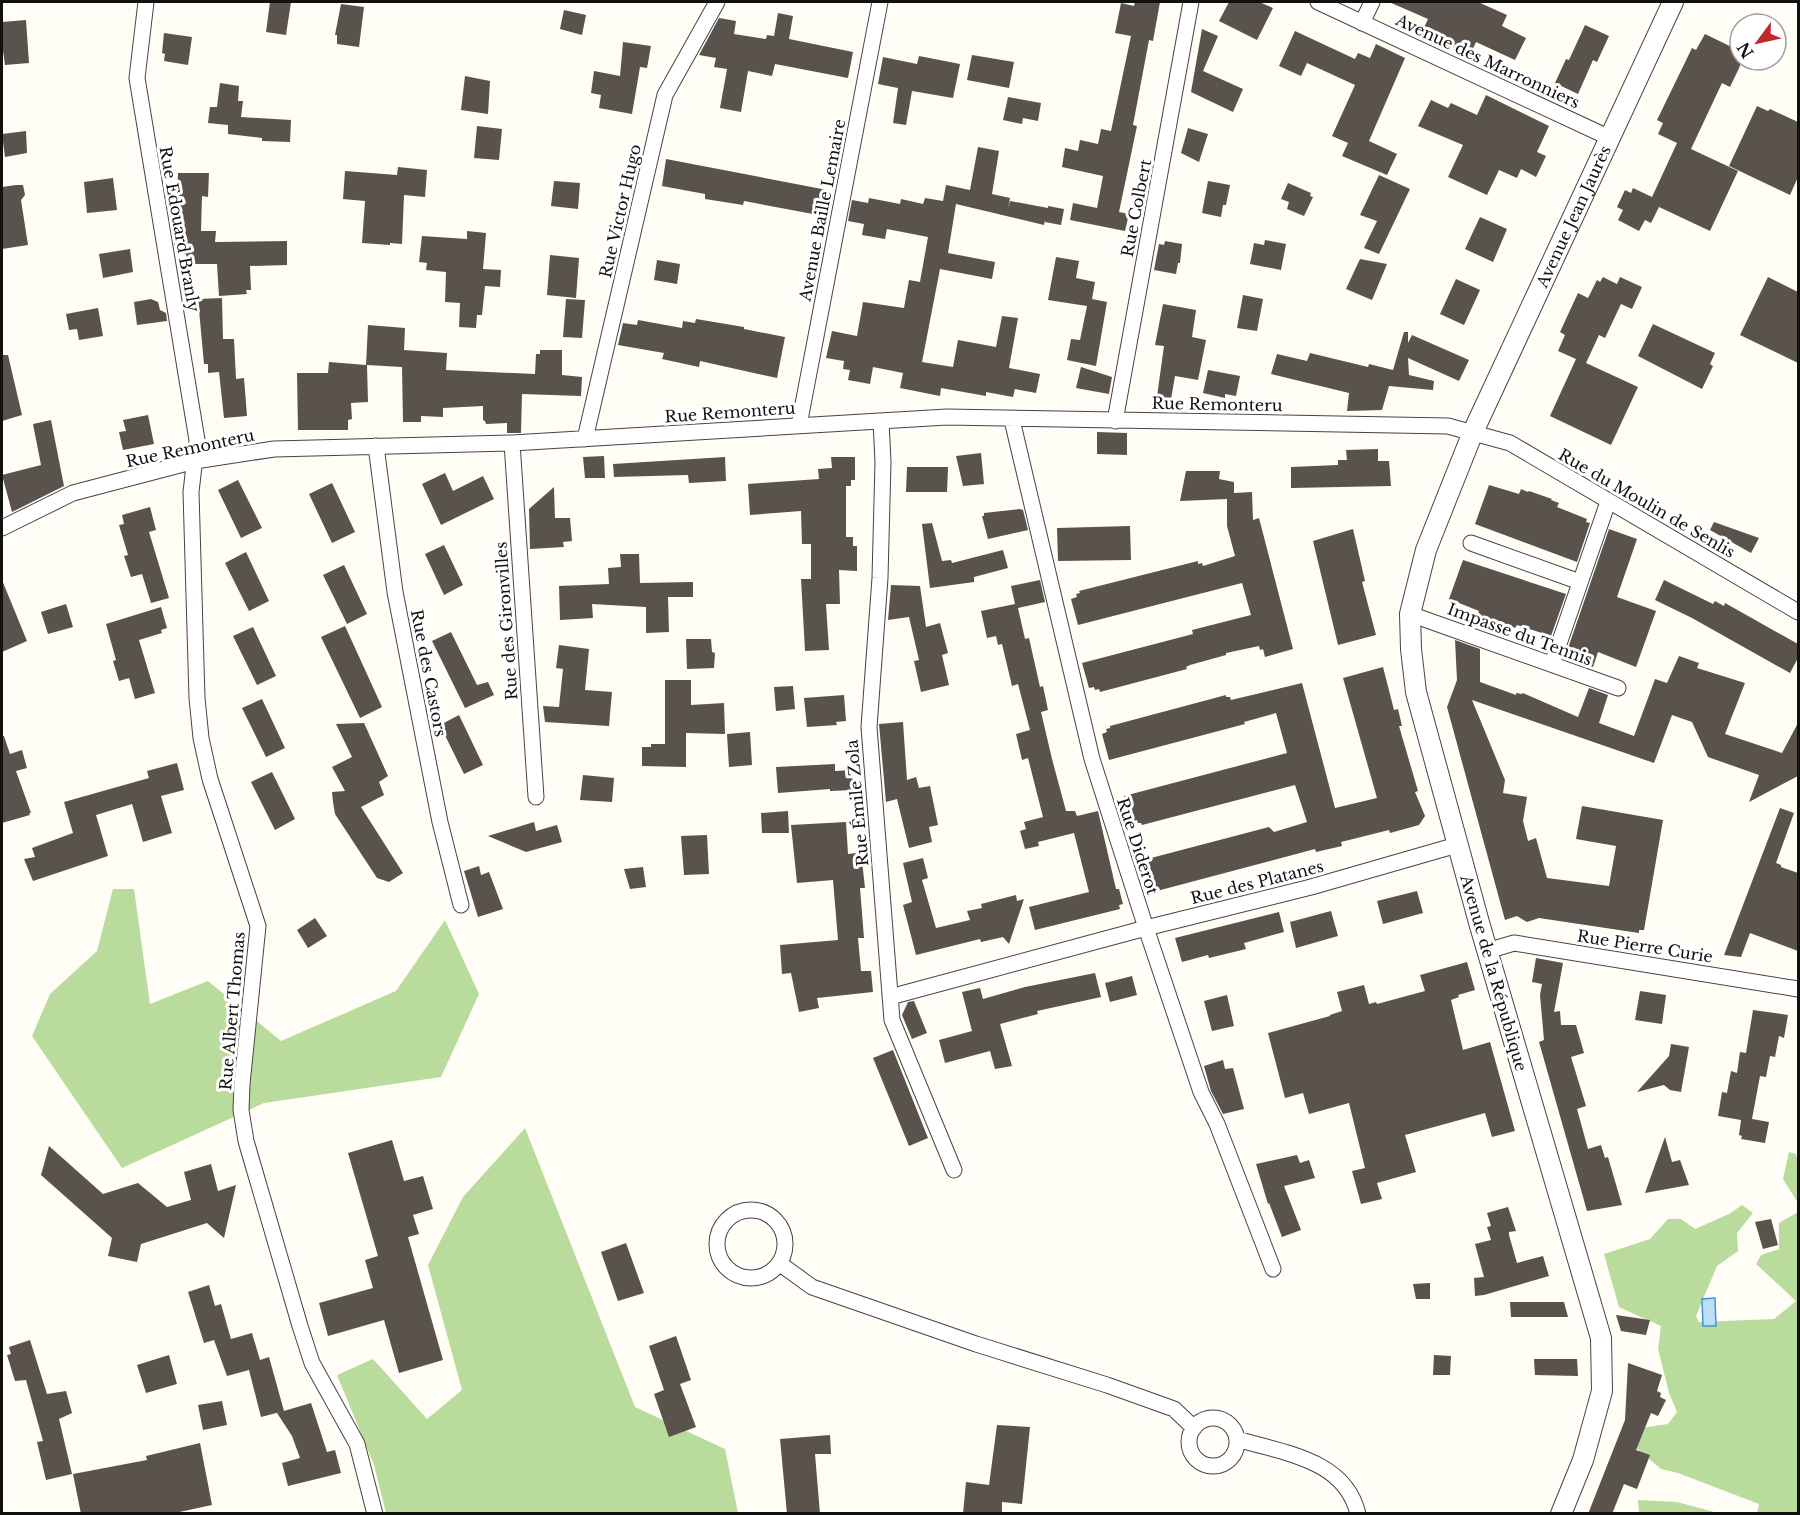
<svg xmlns="http://www.w3.org/2000/svg" width="1800" height="1515" font-family="'Libre Baskerville',serif">
<rect width="100%" height="100%" fill="#fffdf5"/>
<path fill="#b9dc9c" d="M113,889H134L150,1004L208,981L281,1041L396,991L445,920L479,994L441,1077L264,1103L122,1168L32,1036L50,994L97,951Z
M525,1128L635,1407L725,1449L738,1513H386L374,1465L337,1375L373,1359L427,1419L462,1390L428,1265L463,1197Z
M1789,1152L1796,1154L1798,1163V1203L1783,1179Z
M1742,1205L1753,1213L1737,1233L1738,1251L1717,1266L1696,1316L1699,1322L1774,1319L1796,1301L1756,1264L1761,1255L1779,1249V1223L1798,1212V1513H1757L1759,1504L1678,1473L1661,1469L1636,1448L1641,1428L1668,1424L1677,1412L1669,1393L1658,1349L1661,1326L1619,1307L1604,1254L1650,1239L1668,1219H1681L1695,1229L1729,1214Z
M1638,1500L1677,1502L1718,1513H1639Z"/>
<path fill="#b9e0f7" stroke="#3f96cf" stroke-width="1.5" d="M1715,1298L1716,1326H1703L1702,1299Z"/>
<path fill="#5a524d" d="M270,2H291L286,35L266,32Z
M1135,2H1160L1153,41L1149,40L1133,125L1137,126L1119,212L1129,214L1125,231L1070,220L1073,203L1097,208L1103,176L1062,167L1065,148L1078,151L1080,140L1098,144L1101,129L1111,131L1131,36L1115,33L1121,3L1134,6Z
M1229,2H1259L1273,8L1257,40L1219,21Z
M1389,2H1478L1507,15L1502,26L1526,38L1515,60L1476,42L1470,55L1422,32L1428,19Z
M341,4L364,7L359,47L337,44V35H335Z
M564,10L586,15L582,35L560,29Z
M778,13L793,16L789,39L853,52L848,78L775,64L772,76L748,71L741,112L720,108L727,69L714,67L716,58L699,55L719,18L736,21L734,34L766,39L767,35L774,36Z
M26,20L29,63L5,65L2,43V22Z
M1585,25L1609,36L1597,62L1593,60L1578,94L1555,83L1566,59L1569,60Z
M1202,29L1218,36L1203,71L1243,89L1233,112L1191,92Z
M1295,31L1355,59L1358,53L1370,58L1376,44L1405,58L1369,141L1397,154L1387,175L1342,156L1348,143L1332,136L1355,85L1307,63L1301,76L1279,66Z
M164,33L192,37L188,65L164,61L165,54L162,53Z
M1705,34L1740,51V66L1730,87L1722,83L1691,149L1738,171L1710,231L1659,207L1651,223L1645,220L1639,231L1618,220L1623,210L1617,207L1625,190L1631,193L1633,188L1652,197L1677,143L1658,134L1663,123L1657,120L1692,48L1696,50Z
M623,42L651,46L647,68L640,67L632,114L599,108L601,95L591,93L594,71L620,76Z
M972,55L1014,62L1009,88L967,80Z
M919,56L960,64L953,98L912,91L906,125L893,123L898,88L878,84L883,57L917,64Z
M465,76L490,81L488,114L461,110Z
M220,83L239,86L238,101H243L241,117L291,120L290,142L262,141V138L228,134V125L208,123L210,107H217Z
M1486,95L1549,126L1537,152L1546,156L1536,177L1521,169L1517,178L1499,170L1487,195L1448,177L1463,145L1418,126L1431,100L1448,108L1451,103L1477,115Z
M1008,97L1041,103L1038,121L1023,118L1022,124L1003,120Z
M1757,106L1768,111L1770,109L1798,122V177L1790,195L1729,166Z
M477,126L502,129L499,160L474,158Z
M1188,128L1208,134L1199,162L1181,153Z
M26,131L27,153L5,157L2,134Z
M978,147L999,151L992,194L1010,198L1008,208L1010,201L1048,208V206L1064,209L1061,225L1045,222V220L1044,225L956,204L948,253L995,262L992,279L940,269L922,362L953,367L958,340L996,347L1002,316L1018,318L1009,368L1040,374L1036,393L1015,389L1013,397L986,392V396L941,388L940,396L900,388L903,373L873,367L870,384L848,380L850,370L843,369L844,361L826,358L832,331L857,336L863,302L904,308L909,280L920,282L928,237L887,229L885,239L862,235L864,224L848,221L852,200L868,203L869,198L900,204L901,199L923,204L925,198L943,201L946,185L970,190Z
M666,159L827,190L826,195L833,196L829,217L744,201L743,205L705,199V194L662,186Z
M398,167L427,170L425,197L404,195L402,244L390,243V245L362,243L365,201L343,199L345,171L397,175Z
M178,173H209L208,197L202,196L201,231H216L215,242L287,241V265L250,266L251,290H246L247,294L219,296L217,264H187L186,254H176L168,203H177Z
M1379,175L1410,189L1379,254L1364,248L1377,221L1360,215Z
M113,178L117,210L87,213L84,182Z
M554,181L580,183L578,209L551,206Z
M1208,181L1230,185L1226,205H1223L1221,217L1202,213Z
M1288,183L1311,193L1310,196L1313,197L1304,216L1287,209L1289,202L1281,199Z
M16,185H23L25,195L21,200L28,245L2,249V187Z
M1480,217L1507,229L1493,262L1465,249Z
M467,231L486,233L483,269L501,270L500,287L485,286L482,315H477L476,328L459,327L460,303L445,302L446,272L426,270L427,263L419,262L422,236L467,239Z
M1265,240L1286,244L1281,270L1250,264L1254,243L1264,245Z
M1165,241L1182,244L1180,263H1178L1176,274L1154,270L1159,244L1164,245Z
M130,249L133,272L103,278L99,254Z
M550,255L579,258L576,298L547,295Z
M1056,257L1079,261L1076,278L1095,282L1092,299L1107,302L1096,366L1067,360L1071,339L1080,340L1087,306L1048,300Z
M1360,259L1387,264L1372,300L1346,289Z
M657,260L680,264L677,284L654,280Z
M1603,277L1617,284L1620,277L1642,287L1632,309L1621,304L1605,338L1599,335L1586,363L1638,387L1611,445L1550,416L1576,359L1558,351L1565,335L1560,332L1578,293L1588,298L1597,280L1600,282Z
M1768,277L1798,292V363L1740,335Z
M1456,279L1480,290L1464,325L1440,314Z
M1243,295L1263,299L1257,331L1237,328Z
M222,298L223,339H234L236,379L244,378L247,416L224,418L219,372L208,373V364H204L198,299Z
M151,299L158,302L160,310L166,313L167,321L137,325L134,302Z
M566,299L585,300L582,338L563,337Z
M1163,304L1196,310L1192,337L1206,340L1198,380L1175,376L1169,411H1155L1164,346L1155,345Z
M98,308L103,336L79,340L77,329L69,330L66,314Z
M696,319L744,327V329L785,337L777,378L700,361L699,367L662,359L664,353L618,345L623,323L637,325L638,320L682,328L683,321L695,323Z
M1653,324L1715,353L1710,364L1713,366L1702,389L1638,356Z
M368,325L405,328L404,350L447,353L446,370L535,374L536,354H540V350H562V375L582,377L581,396L522,394L521,433H507V423L486,424L485,421L483,420V406L443,408V417L421,416V422H403L402,367L367,365L368,402L351,403L352,419L348,420V430H298L297,373H328L329,362L366,365Z
M1404,332H1408V343L1412,335L1469,360L1459,381L1408,358L1409,375L1434,381L1433,390L1389,386L1382,410L1347,411L1349,393L1271,374L1277,354L1307,361L1310,353L1368,367L1369,364L1393,370Z
M2,355H8L22,415L2,421Z
M1081,367L1112,377L1109,394L1076,388Z
M1208,370L1240,376L1236,396L1225,394V398L1203,393Z
M148,415L154,444L123,450L119,432L126,431L123,420Z
M51,420L64,486L12,512L2,475L41,465L33,424Z
M1097,432L1127,433V455L1097,454Z
M1378,449V461H1389L1391,486L1291,488V467L1338,465V460H1347L1346,450Z
M981,453L984,484L963,486L956,456Z
M604,456L605,478H585L583,457Z
M725,457L726,481L689,483L688,475L614,477L613,464Z
M831,457H855V480H851V486H846V537H853V546H857V571L839,570L840,604H826L829,650L805,651L801,579H811V544H802L801,511L750,515L748,484L819,479L818,469L832,468Z
M907,467H948L947,492H906Z
M1186,471H1220L1219,479L1234,482V493L1252,492L1253,520L1259,518L1293,649L1265,657L1263,649L1260,650L1259,646L1226,653V655L1190,665L1186,667L1187,669L1100,692L1099,689L1095,690L1094,687L1089,688L1082,663L1193,634L1192,630L1251,615L1242,583L1078,625L1071,599L1077,597L1076,594L1080,593L1079,591L1198,561V564L1202,563L1203,566L1235,556L1227,526V499L1180,501Z
M445,473L453,491L483,476L494,499L441,525L422,484Z
M238,480L262,528L241,538L218,490Z
M332,483L355,532L332,543L309,494Z
M1489,485L1519,494L1521,489L1528,492L1529,491L1552,499L1551,500L1559,503L1557,507L1587,519L1586,522L1590,523L1577,562L1475,524Z
M554,487L555,518H570L572,541L563,542L564,547L530,549L529,509Z
M150,507L156,530L149,532L169,598L151,603L142,574L131,577L124,556L128,555L119,525L124,524L122,515Z
M1020,509L1023,510L1028,530L988,539L982,516H984V513Z
M1714,522L1759,538L1751,553L1710,530Z
M932,523L942,561L951,560L952,563L1003,550L1008,568L974,577V582L930,588L922,524Z
M1130,526L1131,560L1058,561L1057,528Z
M1353,529L1365,581L1362,582L1376,635L1338,645L1313,541Z
M1609,529L1637,539L1617,597L1656,611L1636,667L1598,652L1593,667L1565,657Z
M444,545L463,585L444,595L425,554Z
M246,552L269,601L249,611L225,563Z
M620,554H639L640,583L693,582V597H668L669,632L646,633V607L592,604L593,618L560,620L559,586L609,584L608,568L621,567Z
M1463,560L1566,594L1551,636L1517,625L1515,628L1508,625L1507,627L1484,619L1477,615L1479,611L1449,599Z
M344,565L367,614L347,624L323,575Z
M2,580L27,641L2,652Z
M1040,580L1045,602L1018,608L1025,639L1029,638L1040,687L1043,686L1048,710L1041,712L1052,759L1066,811H1075L1077,816L1098,811L1116,889H1119L1123,904L1119,905L1120,909L1035,930L1029,907L1089,892L1074,833L1038,842L1039,846L1025,849L1020,831L1026,829L1024,822L1043,817L1028,758L1022,760L1016,734L1030,730L1018,684L1012,686L1002,644L998,645L996,636L987,638L981,611L1015,604L1011,586Z
M1664,580L1713,604L1715,601L1724,606L1725,603L1798,644V658L1790,673L1692,618L1655,600Z
M891,585L920,586L926,627L940,623L948,653L942,655L949,685L921,692L914,661L919,660L909,617L888,620Z
M66,604L73,627L48,634L41,612Z
M161,607L167,628L161,630L162,633L139,640L155,693L135,699L129,678L119,681L113,661L116,660L106,624Z
M345,626L382,707L360,718L321,637Z
M253,627L276,676L257,685L233,636Z
M451,632L477,685L488,682L494,695L465,708L432,641Z
M686,639H711L712,652L715,653L714,668L687,669Z
M1455,640L1480,649V682L1516,695V693L1522,694L1523,693L1578,717L1589,688L1608,695L1599,723L1634,736L1655,679L1667,683L1679,656L1699,663L1697,668L1745,683L1725,734L1782,753L1798,723V776L1749,802L1759,775L1708,757L1692,722L1672,715L1654,763L1472,700L1505,780L1503,793L1527,797L1523,821L1528,841L1536,838L1547,878L1609,886L1616,846L1576,839L1582,806L1663,820L1644,930H1639V933L1539,918L1527,922L1517,916L1505,920L1447,707L1457,680Z
M559,645L589,649L585,690L612,692L609,726L545,722L543,706L559,707L563,669L556,668Z
M1383,667L1394,710L1398,709L1402,726H1399L1418,791L1415,792L1425,816L1419,825L1390,833L1389,830L1341,842L1342,846L1316,852L1315,849L1153,892L1145,863L1152,861L1151,858L1269,827L1274,832L1307,822L1295,785L1142,825L1141,823H1138L1137,820L1131,822L1124,796L1287,753L1276,713L1244,722L1245,724L1109,760L1102,734L1107,732L1106,729L1110,728V726L1226,695V697H1230L1231,700L1302,683L1335,808L1377,798L1343,678Z
M665,680H691V705L724,703L725,734L686,733V767L642,766V747H651V744H665Z
M793,686L795,709L776,711L774,687Z
M844,695L846,721L836,722L837,725L807,727L804,698Z
M262,699L285,748L266,757L242,708Z
M459,715L483,765L464,774L440,725Z
M903,722L907,780L916,777L919,788L930,786L938,825L929,827L932,842L909,848L897,799L886,802L879,724Z
M364,723L388,776L379,782L384,795L361,807L403,873L389,882L377,878L335,814L333,802L332,792L345,791L332,767L352,757L336,724Z
M750,732L752,765L729,767L727,734Z
M2,736H4L10,754L22,750L27,768L16,771L31,813H29L30,815L2,823Z
M177,763L184,790L161,796L172,833L143,842L132,804L96,815L108,856L33,881L24,859L35,857L32,848L73,833L64,802L149,778L147,771Z
M835,764V771L852,770L853,790L830,791V789L778,793L776,767Z
M272,772L295,819L275,830L251,782Z
M583,775L614,778L612,802L580,800Z
M1780,808L1794,813L1776,863L1781,865V867L1798,873V951L1750,933L1741,957L1724,955Z
M788,811L789,833H762L761,813Z
M534,822L536,831L557,825L562,842L526,852L488,836Z
M846,822L848,854L856,853V862L862,861L865,888H860L864,938H858L861,971H871L873,992L817,998L819,1008L799,1012L791,973L782,974L780,945L838,940L833,880L797,883L791,825Z
M707,835L709,874L684,875L681,836Z
M923,858L928,878L922,880L936,928L970,920L967,911L982,908L981,904L1016,895L1017,901L1024,899L1009,944L1003,937L981,942L980,939L916,955L903,905L912,902L903,863Z
M479,866L481,875L489,872L503,909L478,917L464,871Z
M643,867L646,887L630,889L624,869Z
M1417,891L1423,913L1383,924L1377,901Z
M1331,911L1338,936L1296,948L1290,922Z
M1279,912L1284,932L1244,943L1246,949L1209,958L1208,955L1182,962L1175,938Z
M315,918L327,936L308,948L297,930Z
M1536,958L1563,963L1554,1012L1560,1011L1561,1025H1576L1584,1053L1571,1057L1586,1106L1577,1109L1588,1149L1601,1145L1605,1158L1608,1157L1622,1205L1587,1211L1539,1042L1544,1040L1540,995L1542,984L1532,982Z
M1467,962L1475,990L1458,995L1459,997L1451,1000L1463,1050L1490,1042L1515,1131L1492,1137L1485,1113L1405,1135L1416,1172L1377,1183L1382,1199L1361,1204L1352,1171L1365,1168L1349,1103L1309,1114L1303,1093L1285,1098L1268,1033L1330,1016V1015L1342,1011L1337,992L1364,985L1369,1004L1376,1002L1377,1004L1425,991L1420,975Z
M1095,973L1101,997L1037,1011L1038,1014L1000,1024L1012,1066L995,1069L990,1051L945,1063L939,1040L972,1031L962,992L980,988L983,999L1025,987Z
M1132,976L1137,995L1110,1002L1105,983Z
M1640,991L1666,995L1662,1024L1635,1020Z
M1227,995L1234,1026L1212,1031L1204,1001Z
M914,1001L927,1033L912,1039L902,1015L908,1002Z
M1753,1010L1788,1015L1784,1038L1779,1036L1775,1057L1770,1056L1766,1077L1760,1076L1752,1119L1769,1122L1765,1143L1741,1139L1742,1136L1739,1135L1741,1120L1718,1116L1722,1092L1727,1093L1731,1071L1737,1073L1740,1052L1746,1053Z
M1671,1044L1689,1047L1681,1092L1670,1090L1664,1085L1637,1092L1669,1056Z
M893,1050L928,1138L909,1146L873,1058Z
M1223,1060L1225,1069L1233,1068L1244,1109L1223,1114L1211,1091L1204,1066Z
M1665,1137L1672,1162L1680,1160L1689,1185L1645,1193Z
M392,1140L404,1181L423,1176L433,1209L413,1215L419,1234L408,1237L443,1360L399,1373L384,1320L328,1336L319,1303L373,1288L365,1260L378,1256L348,1153Z
M49,1146L103,1194L138,1183L167,1207L191,1200L184,1172L211,1164L218,1191L236,1185L224,1238L207,1223L141,1244L137,1262L108,1256L112,1238L41,1175Z
M1297,1155L1300,1163L1309,1160L1315,1178L1284,1186L1301,1230L1282,1237L1269,1203L1268,1204L1256,1164Z
M1508,1207L1516,1231L1509,1232V1235L1517,1263L1543,1256L1549,1276L1484,1295L1475,1296L1474,1278L1484,1277L1475,1244L1491,1240L1487,1227L1491,1226L1487,1213Z
M1771,1219L1778,1245L1763,1249L1755,1222Z
M626,1243L644,1293L618,1301L601,1252Z
M1430,1283V1299H1416L1413,1284Z
M209,1285L215,1306L221,1304L231,1339L252,1333L260,1360L269,1357L284,1411L261,1417L249,1370L227,1376L214,1340L204,1343L188,1292Z
M1510,1302H1564L1568,1317H1511Z
M1616,1315L1650,1320L1646,1335L1621,1331Z
M676,1336L691,1380L680,1384L696,1427L669,1437L654,1394L664,1390L649,1346Z
M30,1340L47,1394L66,1391L72,1413L59,1419L72,1474L46,1480L37,1442L43,1441L26,1380L15,1381L7,1355L11,1354L9,1347Z
M169,1355L177,1384L146,1393L137,1365Z
M1434,1355L1451,1356L1450,1375H1433Z
M1534,1359H1577L1578,1376L1535,1375Z
M1628,1363L1662,1375L1657,1391L1661,1393L1660,1397L1666,1400L1658,1416L1651,1413L1636,1450L1650,1455L1637,1489L1624,1484L1612,1514H1588L1625,1420Z
M222,1401L227,1425L203,1430L198,1405Z
M311,1403L327,1452L335,1450L341,1473L288,1486L282,1463L300,1458L292,1436L277,1413Z
M997,1425L1030,1427L1022,1504L1002,1502V1514H963L966,1482L989,1485Z
M830,1435L831,1454H815L820,1514H787L780,1439Z
M200,1443L212,1505L170,1514H81L73,1474L147,1460L146,1456Z"/>
<g fill="none" stroke-linecap="round" stroke-linejoin="round">
<defs>
<path id="minor" d="M146,2L137,78L197,440L191,492L197,698L201,738L210,779L258,926L242,1084L241,1110L246,1141L300,1326L312,1363L357,1444L375,1514
M1318,2L1610,138
M1362,23L1372,2
M1012,420L1092,759L1146,928L1201,1092L1217,1124L1273,1269
M881,421L883,462L880,578L869,727L892,1020L954,1170
M1115,421L1191,2
M799,425L880,2
M585,439L665,95L717,2
M512,443L536,797
M376,446L395,592L440,822L461,905
M2,528L73,493L195,461L274,449L512,443L947,417L1448,426L1510,443L1798,612
M1471,543L1580,582
M1410,614L1618,688
M1552,664L1608,502
M1487,951L1514,943L1798,989
M890,997L1146,928L1311,887L1457,845
M717 1244a34 34 0 1 1 68 0a34 34 0 1 1-68 0Z
M779,1263L812,1287L976,1344L1107,1385L1174,1409L1194,1428
M1189 1442a24 24 0 1 1 48 0a24 24 0 1 1-48 0Z
M1237,1439C1283,1453 1345,1459 1358,1514"/>
<g id="tertiary">
<path id="s1" d="M1561,1514L1583,1460L1602,1391L1601,1338L1480,926L1416,692L1411,649L1410,614L1426,550L1473,432L1673,2"/>
</g>
</defs>
<use href="#minor" stroke="#444" stroke-width="17"/>
<use href="#tertiary" stroke="#444" stroke-width="22"/>
<use href="#minor" stroke="#fff" stroke-width="15"/>
<use href="#tertiary" stroke="#fff" stroke-width="20"/>
</g>
<g text-anchor="middle" stroke-width="6" stroke-linejoin="round" paint-order="stroke">
<g font-size="16" fill="#111" stroke="#fff">
<text transform="translate(1488 61) rotate(25)" y="6">Avenue des Marronniers</text>
<text transform="translate(1136 208) rotate(-79)" y="6">Rue Colbert</text>
<text transform="translate(822 210) rotate(-79)" y="6">Avenue Baille Lemaire</text>
<text transform="translate(620 211) rotate(-77)" y="6">Rue Victor Hugo</text>
<text dy="6" stroke="none"><textPath href="#s1" startOffset="1364">Avenue Jean Jaurès</textPath></text>
<text transform="translate(180 229) rotate(80)" y="6">Rue Edouard Branly</text>
<text transform="translate(1217 404) rotate(1)" y="6">Rue Remonteru</text>
<text transform="translate(730 412) rotate(-4)" y="6">Rue Remonteru</text>
<text transform="translate(190 448) rotate(-12)" y="6">Rue Remonteru</text>
<text transform="translate(1647 503) rotate(30)" y="6">Rue du Moulin de Senlis</text>
<text transform="translate(506 621) rotate(-94)" y="6">Rue des Gironvilles</text>
<text transform="translate(1520 634) rotate(20)" y="6">Impasse du Tennis</text>
<text transform="translate(429 673) rotate(79)" y="6">Rue des Castors</text>
<text transform="translate(857 803) rotate(-95)" y="6">Rue Émile Zola</text>
<text transform="translate(1138 846) rotate(72)" y="6">Rue Diderot</text>
<text transform="translate(1257 882) rotate(-14)" y="6">Rue des Platanes</text>
<text transform="translate(1645 946) rotate(9)" y="6">Rue Pierre Curie</text>
<text transform="translate(1494 973) rotate(74)" y="6">Avenue de la République</text>
<text transform="translate(232 1011) rotate(-85)" y="6">Rue Albert Thomas</text>
</g>
</g>
<rect width="1800" height="1515" fill="none" stroke="#111111" stroke-width="6"/>
<g transform="translate(1758 42) rotate(237)"><circle r="28" fill="#ffffff" stroke="#a0a0a0" stroke-width="1.5"/>
<path d="M0-4.5L10 22L0 15L-10 22Z" fill="#c4262e"/>
<text y="-9" font-size="16" font-weight="bold" text-anchor="middle" fill="#111111">N</text>
</g>
</svg>
